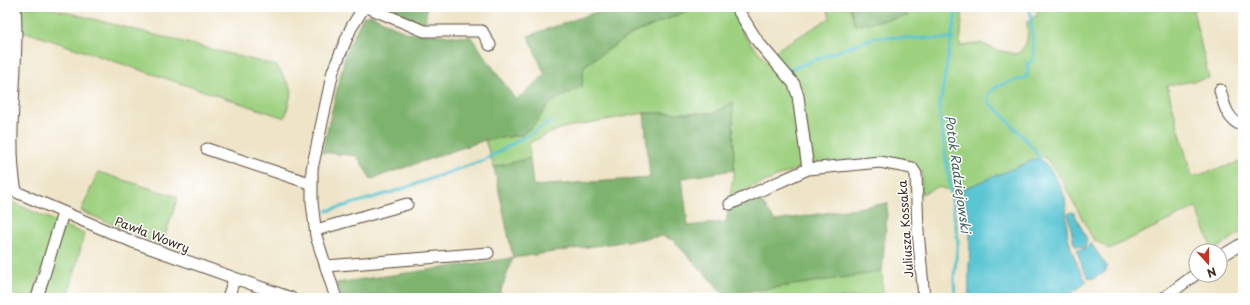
<svg xmlns="http://www.w3.org/2000/svg" width="1250" height="305" font-family="'Playpen Sans',sans-serif">
<rect width="100%" height="100%" fill="#fff"/>
<filter id="ink" filterUnits="userSpaceOnUse"><feTurbulence type="fractalNoise" baseFrequency=".025" numOctaves="2"/><feDisplacementMap in="SourceGraphic" scale="8" xChannelSelector="R" yChannelSelector="G"/><feConvolveMatrix kernelMatrix="1 2 1 2 8 2 1 2 1" color-interpolation-filters="sRGB"/></filter>
<filter id="wash" filterUnits="userSpaceOnUse"><feTurbulence type="fractalNoise" baseFrequency=".012" numOctaves="4" result="noise"/><feDisplacementMap in="SourceGraphic" scale="16" xChannelSelector="R" yChannelSelector="G"/><feGaussianBlur stdDeviation="0.9" result="paint"/><feColorMatrix in="noise" values="0 0 0 0 0 0 0 0 0 0 0 0 0 0 0 0 0 1.4 0 .05"/><feComposite in="paint" operator="in"/></filter>
<g filter="url(#wash)">
<rect width="100%" height="100%" fill="#eee4c7"/>
<path fill="#9ed180" stroke="#6c7e4f" d="M20,7H46L277,66L292,90L285,118L20,30Z
M697,7H731L745,37L787,83L793,107L801,167L730,196L734,170L733,102L714,113H644L562,128L529,143L530,158L494,167L485,140L522,135L534,125L550,103L582,86L584,66L630,35Z
M827,7H850L855,25L907,16L905,7H963L960,46L981,43L996,50L1017,54C1029,45 1028,35 1027,22L1037,15L1038,7H1201L1193,10L1209,78L1167,86L1192,177L1240,162L1243,171V231L1213,251L1196,207L1109,249L1093,239L1060,177L1044,156L964,189L962,194L938,187L921,194L922,171L913,164H819L811,159L799,86L771,53L830,18Z
M98,172L178,197L162,245L81,211Z
M7,200L57,222L33,298H7Z
M63,225L84,234L68,298H41Z
M882,272L883,298H759L758,290Z"/>
<path fill="#7eb36e" stroke="#5c6e46" d="M385,7H427L425,26Z
M610,7H697L630,35L584,66L582,86L550,103L534,125L522,135L485,140L371,179L357,156L322,152L346,52L363,17L371,15L407,33L471,37L516,100L545,75L528,36Z
M850,7H905L908,16L855,25Z
M733,102L734,170L682,178L688,226L726,222L728,209L758,197L775,221L888,203L882,272L725,295L673,240L662,236L513,258L498,298H342L336,283L513,258L494,167L530,158L533,186L650,178L644,113H714Z"/>
<path fill="#5ac5d3" stroke="#4a7878" d="M1039,158C1049,164 1063,188 1065,199C1067,211 1066,224 1068,237C1072,252 1078,269 1087,282L1065,298H969C967,272 972,246 969,220C968,210 961,199 963,189Z
M1071,212L1074,213L1087,239L1085,247L1076,246L1074,244L1068,214Z
M1091,243L1107,267L1105,272L1093,279L1088,277L1083,269L1077,250L1086,248Z"/>
<g fill="none" stroke-linecap="round" stroke-linejoin="round">
<path stroke="#5ac5d3" stroke-width="3" d="M1030,7L1034,54L1032,61L1027,64L1028,73L1025,78C1010,81 968,92 998,110L1035,150L1039,158
M786,71L875,37L953,39
M327,211L399,190L484,160L551,122
M955,298L954,277L958,241L939,110L957,7"/>
</g>
</g>
<g filter="url(#ink)">
<g fill="none" stroke-linecap="round" stroke-linejoin="round">
<defs>
<path id="minor" d="M15,7C20,69 5,131 16,192
M367,7L424,31H482L490,45
M736,7L758,42L794,84L798,96L808,169L880,162L912,168L916,174L918,231L924,298
M1220,90C1224,105 1227,120 1243,126
M207,149L312,184
M7,188L133,242L291,298
M730,204L808,169
M316,230L407,204
M1220,257L1243,243
M326,266L488,253
M37,298L63,213
M228,298L234,279
M336,298L316,236L312,202V169L333,71L351,28L364,7
M1164,298L1196,274"/>
</defs>
<use href="#minor" stroke="#564637" stroke-width="13"/>
<use href="#minor" stroke="#fff" stroke-width="11"/>
</g>
</g>
<g text-anchor="middle" stroke-width="3" stroke-linejoin="round" paint-order="stroke">
<g font-size="12" fill="#3b2a1e" stroke="#fff">
<text transform="translate(906 229) rotate(-94)" y="4">Juliusza Kossaka</text>
<text transform="translate(152 235) rotate(21)" y="4">Pawła Wowry</text>
</g>
<g font-size="13" font-style="italic" fill="#46605d" stroke="#fff">
<text transform="translate(958 174) rotate(82)" y="5">Potok Radziejowski</text>
</g>
</g>
<rect width="1250" height="305" fill="none" stroke="#fff" stroke-width="24"/>
<g transform="translate(1208 263) rotate(159)"><circle r="19" fill="#ffffff" stroke="#b1aaa5"/>
<path d="M0-3L7 15L0 10L-7 15Z" fill="#c8321e"/>
<text y="-6" font-size="11" font-weight="bold" text-anchor="middle" fill="#3b2a1e">N</text>
</g>
</svg>
